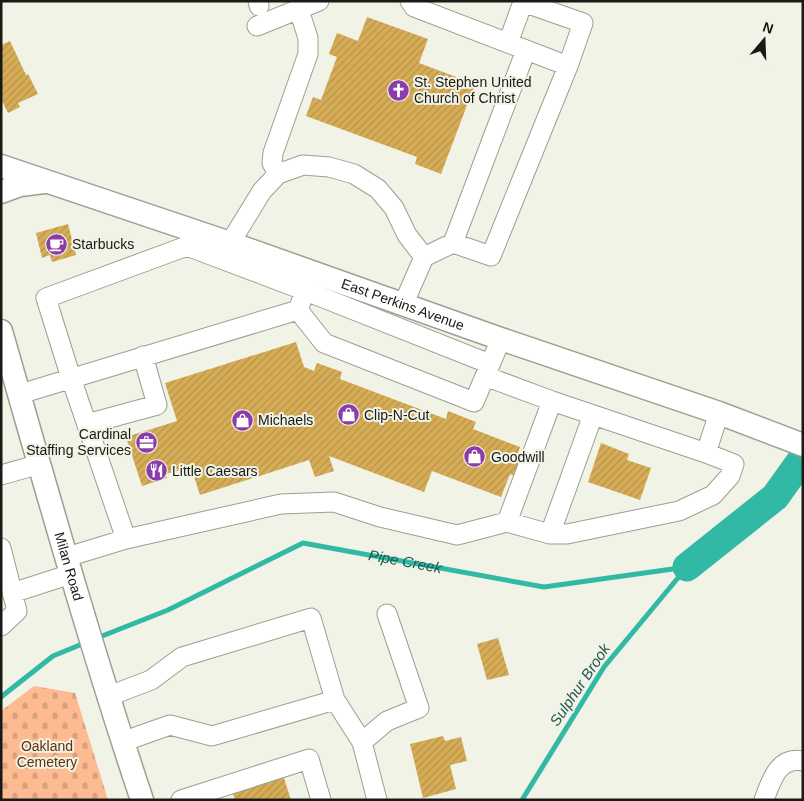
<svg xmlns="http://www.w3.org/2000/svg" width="804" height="801" font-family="Arial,sans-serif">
<defs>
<pattern id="cemetery-stones" width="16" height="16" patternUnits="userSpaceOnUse" patternTransform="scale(1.25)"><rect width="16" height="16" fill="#febb92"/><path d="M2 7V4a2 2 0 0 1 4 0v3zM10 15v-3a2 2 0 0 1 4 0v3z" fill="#d9a07d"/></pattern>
<pattern id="building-hatch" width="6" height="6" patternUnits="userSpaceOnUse" patternTransform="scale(1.25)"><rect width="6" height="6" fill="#d6ad56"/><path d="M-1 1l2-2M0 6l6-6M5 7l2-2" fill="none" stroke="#b7944a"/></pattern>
</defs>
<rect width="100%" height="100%" fill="#f0f3e5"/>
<path fill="url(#cemetery-stones)" d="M34,686L75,693L108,800H1V711Z"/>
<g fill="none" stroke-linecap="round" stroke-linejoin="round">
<g stroke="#32b9a6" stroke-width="5">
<path id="s1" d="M97,638L168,610L303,543L544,587L687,567"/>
<path d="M1,697L53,656L87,642"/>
<path d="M522,800L604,667L687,567"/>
</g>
<path stroke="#32b9a6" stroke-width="29" d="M687,567L775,497L803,458"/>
</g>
<path fill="url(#building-hatch)" d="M367,17L428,39L419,63L475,84L441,174L415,164L417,157L306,116L313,97L321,100L337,57L329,54L337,33L358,41Z
M10,41L26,75L28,74L38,94L18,103L20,107L8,113L1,99V45Z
M68,224L76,255L52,262L50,255L42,258L36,233Z
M296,342L304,367L314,371L317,363L342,372L340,379L446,419L448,411L476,422L473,429L520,447L518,453L529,457L521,479L510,474L501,497L432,471L424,492L329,456L334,471L315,477L309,460L200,495L191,467L166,474L167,478L142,486L126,437L177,421L165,383Z
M601,443L629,454L627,460L651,468L640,500L588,482Z
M498,638L509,675L487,680L477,644Z
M443,736L445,741L461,737L467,761L450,765L456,789L423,798L410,744Z
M283,775L291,800H235L232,791Z"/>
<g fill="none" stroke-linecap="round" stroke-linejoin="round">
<defs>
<path id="minor" d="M258,1L259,6
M257,26L319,1
M508,43L523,2L583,23L568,66
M278,174L272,163L273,153L308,54V38L299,10
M230,243L262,191L278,174L303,165L329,167L354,174L378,189L394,208L407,235L424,257L453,243L491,256L568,66L414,7L410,1
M453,243L526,50
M403,305L424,257
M298,310L324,343L474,402L501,339
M485,376L552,401L706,453L719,413
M20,394L298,310L309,280
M87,424L157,405L143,356
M1,475L40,464
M507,522L550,534H567L679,511L713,495L730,476L734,464L706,453
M550,534L593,415
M126,539L281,504L334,502L380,517L457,535L507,522L552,401
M1,548L17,611L1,626
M67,557L126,539L71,378L46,298L187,246L306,291L490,364
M12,593L71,574
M109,696L151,680L182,657L311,618L335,700L212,736L170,725L122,742
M335,700L362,742L377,800
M362,742L387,721L419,708L387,614
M181,800L309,759L321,800
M764,800C771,781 778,756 803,761"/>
<g id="major">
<path id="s2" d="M1,166L230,243L501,339L719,413L803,445"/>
<path d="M1,192L20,185L44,182"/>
<path id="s3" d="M1,331C46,488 90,645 142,800"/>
</g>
</defs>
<use href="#minor" stroke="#9c9f91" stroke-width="21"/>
<use href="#major" stroke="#9c9f91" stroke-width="25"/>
<use href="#minor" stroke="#fff" stroke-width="19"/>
<use href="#major" stroke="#fff" stroke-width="22"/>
</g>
<defs>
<symbol id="church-disc" viewBox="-11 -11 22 22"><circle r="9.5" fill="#8c3baa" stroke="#f0f3e5"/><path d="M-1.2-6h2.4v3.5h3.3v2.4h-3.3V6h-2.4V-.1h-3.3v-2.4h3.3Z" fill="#fff"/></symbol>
<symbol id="cafe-disc" viewBox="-11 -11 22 22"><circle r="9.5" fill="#8c3baa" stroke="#f0f3e5"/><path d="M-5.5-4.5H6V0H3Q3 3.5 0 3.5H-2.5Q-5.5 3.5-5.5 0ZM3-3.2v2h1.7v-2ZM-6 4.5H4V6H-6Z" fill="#fff"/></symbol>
<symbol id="shop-disc" viewBox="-11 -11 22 22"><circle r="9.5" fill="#8c3baa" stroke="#f0f3e5"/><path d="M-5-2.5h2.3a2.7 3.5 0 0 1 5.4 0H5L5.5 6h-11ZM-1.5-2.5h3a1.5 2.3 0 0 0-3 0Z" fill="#fff"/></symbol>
<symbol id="office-disc" viewBox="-11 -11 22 22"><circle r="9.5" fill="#8c3baa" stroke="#f0f3e5"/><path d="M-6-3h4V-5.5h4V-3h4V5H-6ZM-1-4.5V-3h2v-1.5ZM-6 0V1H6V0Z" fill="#fff"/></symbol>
<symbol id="restaurant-disc" viewBox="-11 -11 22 22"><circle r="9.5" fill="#8c3baa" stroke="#f0f3e5"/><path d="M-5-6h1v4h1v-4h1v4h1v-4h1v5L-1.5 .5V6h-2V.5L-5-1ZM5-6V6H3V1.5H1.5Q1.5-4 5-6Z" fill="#fff"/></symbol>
</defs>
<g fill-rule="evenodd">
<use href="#church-disc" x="386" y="78" width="25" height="25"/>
<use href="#cafe-disc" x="44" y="232" width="25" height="25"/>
<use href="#shop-disc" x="336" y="402" width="25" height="25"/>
<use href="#shop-disc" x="230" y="408" width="25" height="25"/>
<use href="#office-disc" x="134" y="430" width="25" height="25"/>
<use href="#shop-disc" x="462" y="444" width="25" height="25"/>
<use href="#restaurant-disc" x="144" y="458" width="25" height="25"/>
</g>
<g text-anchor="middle" stroke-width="4" stroke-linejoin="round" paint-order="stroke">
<g font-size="14" fill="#191a15" stroke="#f0f3e5" text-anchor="start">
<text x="414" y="87">St. Stephen United<tspan x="414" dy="16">Church of Christ</tspan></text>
<text x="72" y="249">Starbucks</text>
<text x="364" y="420">Clip-N-Cut</text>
<text x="258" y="425">Michaels</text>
<text x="131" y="439" text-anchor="end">Cardinal<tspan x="131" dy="16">Staffing Services</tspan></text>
<text x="491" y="462">Goodwill</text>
<text x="172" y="476">Little Caesars</text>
</g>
<g font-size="14" fill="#191a15" stroke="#f0f3e5">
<text dy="5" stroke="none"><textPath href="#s2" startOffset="425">East Perkins Avenue</textPath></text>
<text dy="5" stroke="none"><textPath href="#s3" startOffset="245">Milan Road</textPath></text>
</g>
<g font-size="14" fill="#633009" stroke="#f0f3e5">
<text x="47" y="751">Oakland<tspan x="47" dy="16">Cemetery</tspan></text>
</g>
<g font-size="15" font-style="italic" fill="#22574f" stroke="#f0f3e5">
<text dy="5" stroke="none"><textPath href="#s1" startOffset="331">Pipe Creek</textPath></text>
<text transform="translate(580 685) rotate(-56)" y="5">Sulphur Brook</text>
</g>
</g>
<rect width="804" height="801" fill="none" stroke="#191a15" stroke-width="5"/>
<g transform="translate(764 40) rotate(19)" stroke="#f0f3e5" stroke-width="4" paint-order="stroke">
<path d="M0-4L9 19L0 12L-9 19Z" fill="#191a15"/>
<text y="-8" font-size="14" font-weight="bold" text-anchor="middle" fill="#191a15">N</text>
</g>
</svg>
